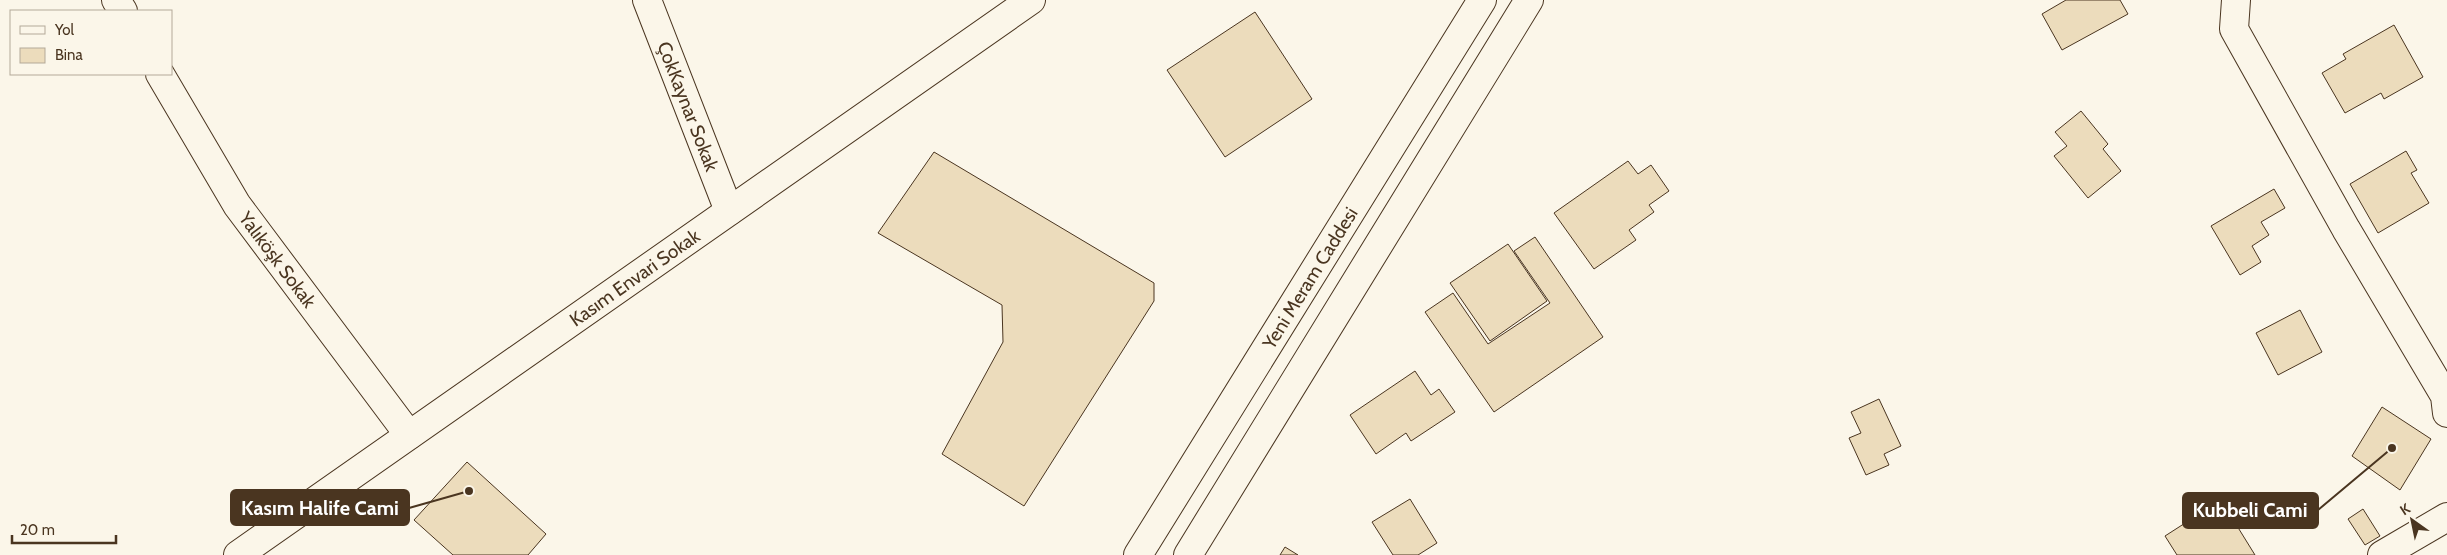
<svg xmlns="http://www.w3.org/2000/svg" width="2447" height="555" font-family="Cabin,sans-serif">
<rect width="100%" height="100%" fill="#fbf6e9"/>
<path fill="#ecdcbc" stroke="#4a3520" d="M2066,0H2120L2128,14L2062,50L2042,14Z
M1255,12L1312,99L1225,157L1167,70Z
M2394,25L2423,77L2384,99L2381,93L2345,113L2322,73L2346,59L2343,54Z
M2081,111L2108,144L2103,149L2121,171L2088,198L2054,156L2067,146L2055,132Z
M2406,151L2417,170L2411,173L2429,203L2378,233L2350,184Z
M934,152L1154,283V301L1024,506L942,454L1003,342L1002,305L878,233Z
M1628,161L1638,174L1651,165L1669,191L1649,205L1654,212L1629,230L1636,240L1594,269L1554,213Z
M2274,189L2285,208L2261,222L2269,235L2252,246L2261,262L2240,275L2211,226Z
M1535,237L1603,337L1494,412L1425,312L1453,293L1488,344L1550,303L1514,251Z
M1508,244L1547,301L1490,341L1450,283Z
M2300,310L2322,352L2278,375L2256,333Z
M1415,371L1431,395L1439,389L1455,412L1411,441L1406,433L1376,454L1350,415Z
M1879,399L1901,446L1884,454L1889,465L1866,475L1849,438L1861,433L1851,412Z
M2382,407L2431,439L2400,490L2352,456Z
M467,462L546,534L528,555H453L414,520Z
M1410,499L1437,543L1418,555H1393L1372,522Z
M2221,500L2255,555H2177L2165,536Z
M2363,509L2380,536L2365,545L2348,519Z
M1285,547L1298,555H1280Z"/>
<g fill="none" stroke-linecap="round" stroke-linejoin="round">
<defs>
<g id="minor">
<path d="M116,0L123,11"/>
<path id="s1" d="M647,0L729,211"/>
<path d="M2236,0L2234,29L2346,229L2445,396L2447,413"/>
<path id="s2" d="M160,74L237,205L409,435"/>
<path id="s3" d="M238,555L1031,0"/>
<path d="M2382,555L2447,517"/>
</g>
<g id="major">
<path id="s4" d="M1138,555L1482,0"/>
<path d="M1188,555L1529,0"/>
</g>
</defs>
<use href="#minor" stroke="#4a3520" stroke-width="30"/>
<use href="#major" stroke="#4a3520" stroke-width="30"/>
<use href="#minor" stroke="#fbf6e9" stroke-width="28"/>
<use href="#major" stroke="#fbf6e9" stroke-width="28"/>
</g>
<g text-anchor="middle" stroke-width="4" stroke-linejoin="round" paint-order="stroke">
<g font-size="19" fill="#4a3520" stroke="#fbf6e9">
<text dy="7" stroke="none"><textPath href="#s1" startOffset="114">ÇokKaynar Sokak</textPath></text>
<text dy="7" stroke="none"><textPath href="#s2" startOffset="220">Yalıköşk Sokak</textPath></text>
<text dy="7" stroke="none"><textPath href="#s3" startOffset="484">Kasım Envari Sokak</textPath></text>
<text dy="7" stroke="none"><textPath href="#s4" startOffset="326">Yeni Meram Caddesi</textPath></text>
</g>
</g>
<path fill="none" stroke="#4a3520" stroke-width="2" d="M469 491L409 508M2392 448L2318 510"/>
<g fill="#4a3520" stroke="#fbf6e9" stroke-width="2">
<circle cx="469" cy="491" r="5"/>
<circle cx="2392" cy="448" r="5"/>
</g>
<g fill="#4a3520" stroke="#4a3520" stroke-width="2">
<rect x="231" y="490" width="178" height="35" rx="5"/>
<rect x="2183" y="493" width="135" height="35" rx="5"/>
</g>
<g font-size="20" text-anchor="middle" font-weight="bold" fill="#fff">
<text x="320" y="515">Kasım Halife Cami</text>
<text x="2250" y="517">Kubbeli Cami</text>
</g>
<rect x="10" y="10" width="162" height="65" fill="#fbf6e9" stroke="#b4a999"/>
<rect x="20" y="26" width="25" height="8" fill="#fbf6e9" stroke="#b4a999"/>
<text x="55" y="35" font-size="15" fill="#4a3520">Yol</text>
<rect x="20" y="48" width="25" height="15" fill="#ecdcbc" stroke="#b4a999"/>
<text x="55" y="60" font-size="15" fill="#4a3520">Bina</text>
<g transform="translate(2412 520) rotate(327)" stroke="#fbf6e9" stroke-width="4" paint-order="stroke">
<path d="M0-4L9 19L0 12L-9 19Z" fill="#4a3520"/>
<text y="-8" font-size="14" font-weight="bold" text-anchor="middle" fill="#4a3520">K</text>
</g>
<path d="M12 535v8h104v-8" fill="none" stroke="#4a3520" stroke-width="2.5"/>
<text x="20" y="535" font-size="15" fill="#4a3520" stroke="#fbf6e9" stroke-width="4" paint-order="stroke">20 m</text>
</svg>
